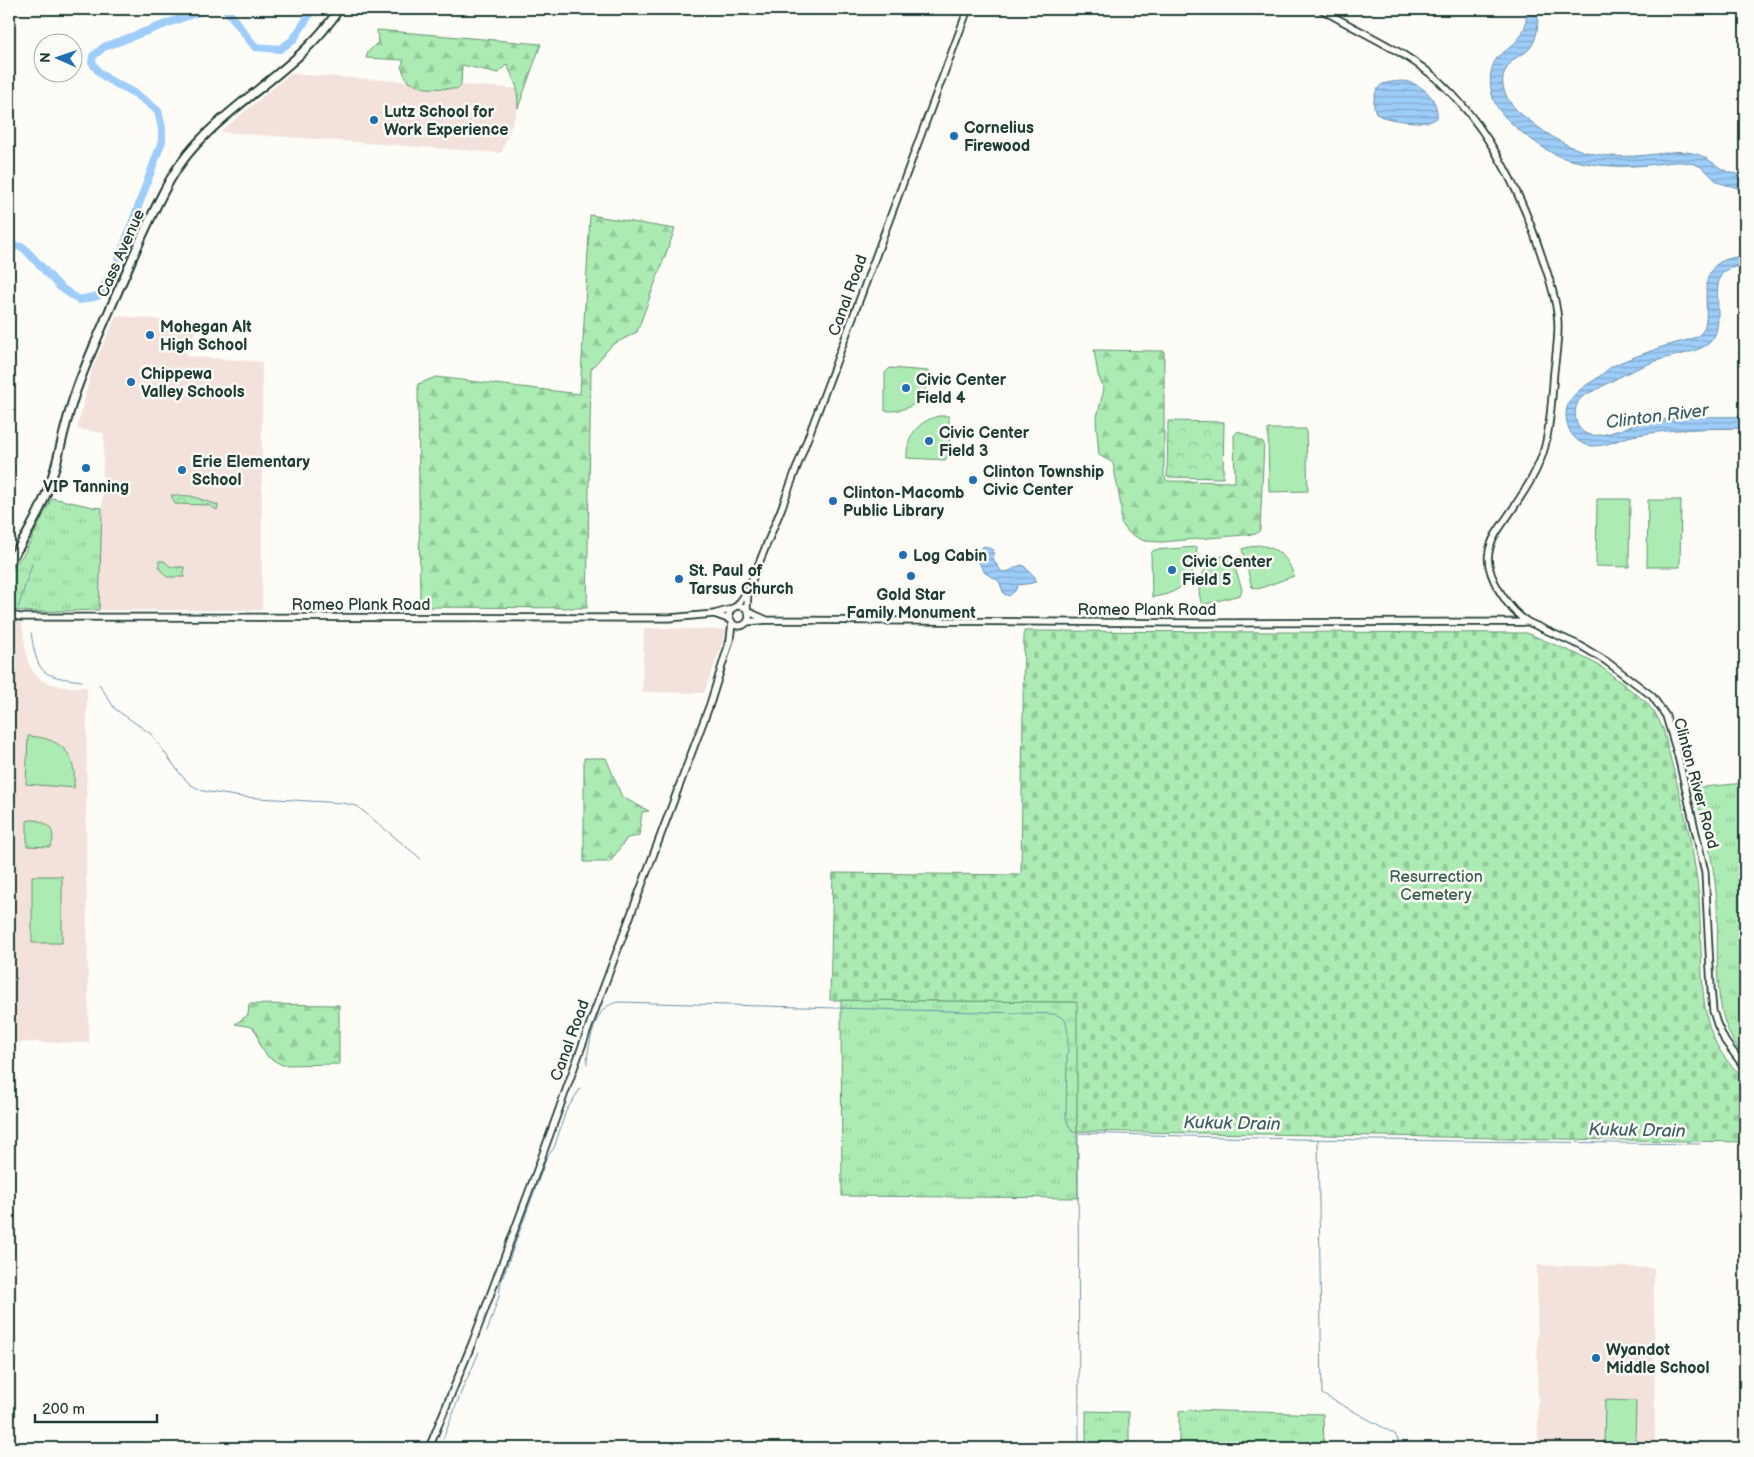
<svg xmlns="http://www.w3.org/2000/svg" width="1754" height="1457" font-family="'Balsamiq Sans',sans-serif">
<defs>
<pattern id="grass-tufts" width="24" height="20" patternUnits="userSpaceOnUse" patternTransform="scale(1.25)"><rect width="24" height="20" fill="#acebb3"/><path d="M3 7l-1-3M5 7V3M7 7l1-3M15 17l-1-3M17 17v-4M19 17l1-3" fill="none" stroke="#94ca9b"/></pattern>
<pattern id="forest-firs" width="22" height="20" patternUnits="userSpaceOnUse" patternTransform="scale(1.25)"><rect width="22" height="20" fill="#acebb3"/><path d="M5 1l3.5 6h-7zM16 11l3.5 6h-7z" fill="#94ca9b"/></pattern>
<pattern id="cemetery-stones" width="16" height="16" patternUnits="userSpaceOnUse" patternTransform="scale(1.25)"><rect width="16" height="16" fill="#acebb3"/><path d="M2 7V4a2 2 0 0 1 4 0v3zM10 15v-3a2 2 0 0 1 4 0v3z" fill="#94ca9b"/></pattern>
<pattern id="park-crowns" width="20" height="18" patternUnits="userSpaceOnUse" patternTransform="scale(1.25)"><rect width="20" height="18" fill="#acebb3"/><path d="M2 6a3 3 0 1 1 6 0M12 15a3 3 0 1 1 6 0" fill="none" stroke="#94ca9b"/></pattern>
<pattern id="water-rules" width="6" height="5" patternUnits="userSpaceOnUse" patternTransform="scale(1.25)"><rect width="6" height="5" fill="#9ecdfa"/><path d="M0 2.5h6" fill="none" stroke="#80a8cb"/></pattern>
</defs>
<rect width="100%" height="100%" fill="#fdfcf7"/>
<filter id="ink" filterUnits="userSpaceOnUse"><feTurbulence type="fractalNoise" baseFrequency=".02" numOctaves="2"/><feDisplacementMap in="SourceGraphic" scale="10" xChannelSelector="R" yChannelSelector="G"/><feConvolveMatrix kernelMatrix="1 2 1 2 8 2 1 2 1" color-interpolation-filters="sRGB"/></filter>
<g filter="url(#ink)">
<path fill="#f3e1db" d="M290,74L525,89L501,153L220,132Z
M116,316L199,323L185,356L262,362V610H99L104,433L77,429L92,369Z
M9,619L21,620L28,663L34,673L42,681L64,687H87L86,860L89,1043L9,1042Z
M644,628L727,630L704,693L642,692Z
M1537,1265L1654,1268L1655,1448H1538Z"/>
<path fill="url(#grass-tufts)" stroke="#669474" d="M52,498L93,507L102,508L99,610L31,612L14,610L9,606V573L25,552Z
M1745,783V1058C1705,1012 1722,948 1716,892C1713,857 1703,822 1694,788Z
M841,1000L1078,1002L1077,1131L1078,1198L842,1196Z
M1192,1410L1323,1414L1324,1448H1179V1411Z
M1086,1411L1129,1412V1448H1086Z"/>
<path fill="url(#forest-firs)" stroke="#669474" d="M377,30L541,44L518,108L517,88L507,64L498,73L462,65L461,85L458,89L426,88L408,82L401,67L404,60L366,58L368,52L378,42Z
M590,215L675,229L637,332L612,345L591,369L587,608L420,607L418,384L436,377L580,394Z
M1094,350L1164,351V476L1167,481L1235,482L1234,436L1238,431L1264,443L1260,530L1256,534L1162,542L1144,541L1129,533L1121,523V506L1113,463L1099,455L1096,421L1104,389L1098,375Z
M584,758H606L622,797L649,811L642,812L639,836L627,838L610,862H584Z
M249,1004L339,1005V1064L282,1065L268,1057L260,1046L257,1033L252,1027L235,1024L248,1015Z"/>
<path fill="url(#cemetery-stones)" stroke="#669474" d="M1024,631L1527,633L1579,655L1600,666L1646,702L1657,716L1663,729C1674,774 1688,820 1695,867C1700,894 1700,922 1701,950C1703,999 1702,1045 1745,1078V1142L1077,1131V1002L830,1000L833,873L1021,875Z"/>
<path fill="url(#park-crowns)" stroke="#669474" d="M1168,421L1224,422L1223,478L1167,477Z
M171,495L191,496L218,505L217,510L208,505L175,504Z
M159,561H164L171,567H184V577H167L159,568Z"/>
<path fill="#acebb3" stroke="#669474" d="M890,368L928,371C929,399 911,412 885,411V373Z
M939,416H949L950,454L945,460L907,458C906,436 918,421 939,416Z
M1268,429H1306L1308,491L1269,492Z
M1597,499H1630L1629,567L1596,566Z
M1648,500H1681L1680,567H1647Z
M1257,545C1278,547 1288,557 1294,576L1258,589L1252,587L1242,549Z
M1197,547C1196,577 1183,594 1152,597L1151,553L1154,550Z
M1230,553L1242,589L1240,595L1202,605C1193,579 1205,561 1230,553Z
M28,736C48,737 69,744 73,767C75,774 74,781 74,788L26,784Z
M30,820C46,819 59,832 50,847L27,846V821Z
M32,876H62V943H32Z
M1605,1400L1636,1401L1635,1448H1604Z"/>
<path fill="url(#water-rules)" stroke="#6b93ab" d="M1525,9H1537C1539,22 1538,42 1527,51C1524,54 1520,55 1517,57C1508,64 1501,74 1503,86C1506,102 1518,112 1530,121C1570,152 1597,160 1647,155C1662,154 1678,149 1692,153C1705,155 1712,163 1722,169C1728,173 1737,173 1743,177L1745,179V197C1737,184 1733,188 1720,183C1708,177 1708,166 1689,163C1675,160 1661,164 1647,165C1620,168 1591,166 1564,158C1550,154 1537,143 1525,135C1513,125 1498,113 1493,98C1489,85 1489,68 1497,58C1500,54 1506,51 1509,48C1522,38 1529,25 1525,9Z
M1400,81C1419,81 1439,97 1437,118C1434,120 1430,122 1427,122C1417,123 1383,120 1377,114C1371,107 1374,90 1381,85C1386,82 1394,82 1400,81Z
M1745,255V265C1740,266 1732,267 1727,270C1705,280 1732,331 1705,346C1693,353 1676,355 1662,359C1641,366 1622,375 1603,386C1596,391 1582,394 1578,402C1572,414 1576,433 1591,435C1605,438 1634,423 1650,421C1681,417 1714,416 1745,417V428C1714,429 1682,428 1651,433C1644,434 1635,435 1628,437C1615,441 1607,446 1592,446C1582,445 1573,439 1569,429C1559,403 1576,391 1596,379C1601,375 1606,371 1611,367C1621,361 1644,354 1656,349C1669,344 1684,342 1696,337C1719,326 1692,278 1720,262C1727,258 1737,257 1745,255Z
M984,546L993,550L994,561L1002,572C1011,573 1016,565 1023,565L1035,577L1036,581L1033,583L1018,585L1015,591L1009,596L1004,594L999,581L985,573L976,558L979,550Z"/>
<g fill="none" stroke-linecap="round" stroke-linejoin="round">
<path stroke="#6b93ab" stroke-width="1" d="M9,541L10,542
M18,608L32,564
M31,633C38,674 40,676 82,681
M99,684L115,709L151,734L181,775L191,785L203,791L242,797L343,803L357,806L421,859
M587,1064C587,1050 594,1019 604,1009C608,1005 613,1003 618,1002L1054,1014C1058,1016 1063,1017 1065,1020C1068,1024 1069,1051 1067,1056L1066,1119L1070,1128L1073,1132L1078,1133L1296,1139L1700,1144
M1078,1134L1079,1448
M1318,1140L1322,1394L1395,1434L1402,1448
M487,1332L499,1296L501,1282L547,1157L554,1148L566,1111L580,1089
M443,1439L466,1380L470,1373L479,1352"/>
<path stroke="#9ecdfa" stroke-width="8" d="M226,9L255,47L280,49L293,40L313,9
M9,251L14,246L23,247L60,287L79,300L98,296L118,262L162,141V128L158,111C150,105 142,97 132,92C116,83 101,79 92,62L93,56L104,47L206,9"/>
<defs>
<path id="tertiary" d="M1321,9C1360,33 1405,50 1440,82C1492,130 1523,197 1544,263C1551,283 1558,305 1558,326C1558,341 1556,356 1554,371C1552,396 1551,422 1545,446C1539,470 1524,492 1510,513C1502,525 1491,538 1489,552C1484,574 1509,611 1528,622L1581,646L1606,661L1652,696L1666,716L1678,756L1705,872L1711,988L1713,1011L1717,1024L1725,1041L1745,1068
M729 616a10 10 0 1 1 20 0a10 10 0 1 1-20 0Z
M737,606L748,590L782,507L968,9
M747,609L748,590
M749,612L767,620
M714,614L731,620
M9,615L21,617L669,618L714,614L732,609
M747,622L767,620L1200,623L1528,622
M429,1448L473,1341L537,1170L595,1010L710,704L730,640L732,622"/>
<path id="secondary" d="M9,562C30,533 45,502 55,468C62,442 67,416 76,391C87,360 101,330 114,300C132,260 148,219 170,180C210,109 295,78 339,9"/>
</defs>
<use href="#tertiary" stroke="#1f3d34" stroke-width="9"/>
<use href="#secondary" stroke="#1f3d34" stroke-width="11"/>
<use href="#tertiary" stroke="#fdfcf7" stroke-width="5.5"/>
<use href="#secondary" stroke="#fdfcf7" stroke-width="7"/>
</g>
</g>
<g fill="#1f6fb2" stroke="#fdfcf7" stroke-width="2">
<circle cx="374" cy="120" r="5"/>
<circle cx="954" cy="136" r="5"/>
<circle cx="150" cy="335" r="5"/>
<circle cx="131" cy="382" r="5"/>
<circle cx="906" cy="388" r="5"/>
<circle cx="929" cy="441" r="5"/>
<circle cx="86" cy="468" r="5"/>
<circle cx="182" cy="470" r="5"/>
<circle cx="973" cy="480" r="5"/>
<circle cx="833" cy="501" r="5"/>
<circle cx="903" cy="555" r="5"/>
<circle cx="1172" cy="570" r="5"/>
<circle cx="911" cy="576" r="5"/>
<circle cx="679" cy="579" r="5"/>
<circle cx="1596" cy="1358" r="5"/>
</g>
<g text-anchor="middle" stroke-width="5" stroke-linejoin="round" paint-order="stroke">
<g font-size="16" font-weight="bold" fill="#1f3d34" stroke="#fdfcf7" text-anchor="start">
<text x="384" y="117">Lutz School for<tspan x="384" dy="18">Work Experience</tspan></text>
<text x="964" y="133">Cornelius<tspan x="964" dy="18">Firewood</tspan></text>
<text x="160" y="332">Mohegan Alt<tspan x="160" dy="18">High School</tspan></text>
<text x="141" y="379">Chippewa<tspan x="141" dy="18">Valley Schools</tspan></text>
<text x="916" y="385">Civic Center<tspan x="916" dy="18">Field 4</tspan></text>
<text x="939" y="438">Civic Center<tspan x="939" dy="18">Field 3</tspan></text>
<text x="192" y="467">Erie Elementary<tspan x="192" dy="18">School</tspan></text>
<text x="983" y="477">Clinton Township<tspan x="983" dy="18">Civic Center</tspan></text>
<text x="86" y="492" text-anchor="middle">VIP Tanning</text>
<text x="843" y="498">Clinton-Macomb<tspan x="843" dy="18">Public Library</tspan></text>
<text x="913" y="561">Log Cabin</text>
<text x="1182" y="567">Civic Center<tspan x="1182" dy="18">Field 5</tspan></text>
<text x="689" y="576">St. Paul of<tspan x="689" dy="18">Tarsus Church</tspan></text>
<text x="911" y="600" text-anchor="middle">Gold Star<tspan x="911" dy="18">Family Monument</tspan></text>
<text x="1606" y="1355">Wyandot<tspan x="1606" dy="18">Middle School</tspan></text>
</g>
<g font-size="16" fill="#1f3d34" stroke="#fdfcf7">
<text transform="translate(120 253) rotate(-66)" y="6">Cass Avenue</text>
<text transform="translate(847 295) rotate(-70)" y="6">Canal Road</text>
<text x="361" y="610">Romeo Plank Road</text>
<text x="1147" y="615">Romeo Plank Road</text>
<text transform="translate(1697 783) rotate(75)" y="6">Clinton River Road</text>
<text transform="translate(569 1040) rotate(-70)" y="6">Canal Road</text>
</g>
<g font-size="16" fill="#3b604d" stroke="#fdfcf7">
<text x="1436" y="882">Resurrection<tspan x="1436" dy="18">Cemetery</tspan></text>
</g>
<g font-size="18" font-style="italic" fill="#3f6166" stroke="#fdfcf7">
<text transform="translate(1657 416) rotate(-7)" y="6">Clinton River</text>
<text transform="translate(1232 1123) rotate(1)" y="6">Kukuk Drain</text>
<text transform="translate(1637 1130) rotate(1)" y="6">Kukuk Drain</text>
</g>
</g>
<rect width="1754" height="1457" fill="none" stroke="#fdfcf7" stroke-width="30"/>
<rect x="15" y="15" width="1724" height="1427" fill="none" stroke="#1f3d34" stroke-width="2" filter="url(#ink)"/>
<g transform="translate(58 58) rotate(272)"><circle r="24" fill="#fdfcf7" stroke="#a4b0a9"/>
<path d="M0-4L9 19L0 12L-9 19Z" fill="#1f6fb2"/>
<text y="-8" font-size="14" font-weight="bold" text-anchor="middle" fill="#1f3d34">N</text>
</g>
<path d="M35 1414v8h122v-8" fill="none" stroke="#1f3d34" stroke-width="2.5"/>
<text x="42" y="1414" font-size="15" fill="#1f3d34" stroke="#fdfcf7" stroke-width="4" paint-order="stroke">200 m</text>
</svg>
